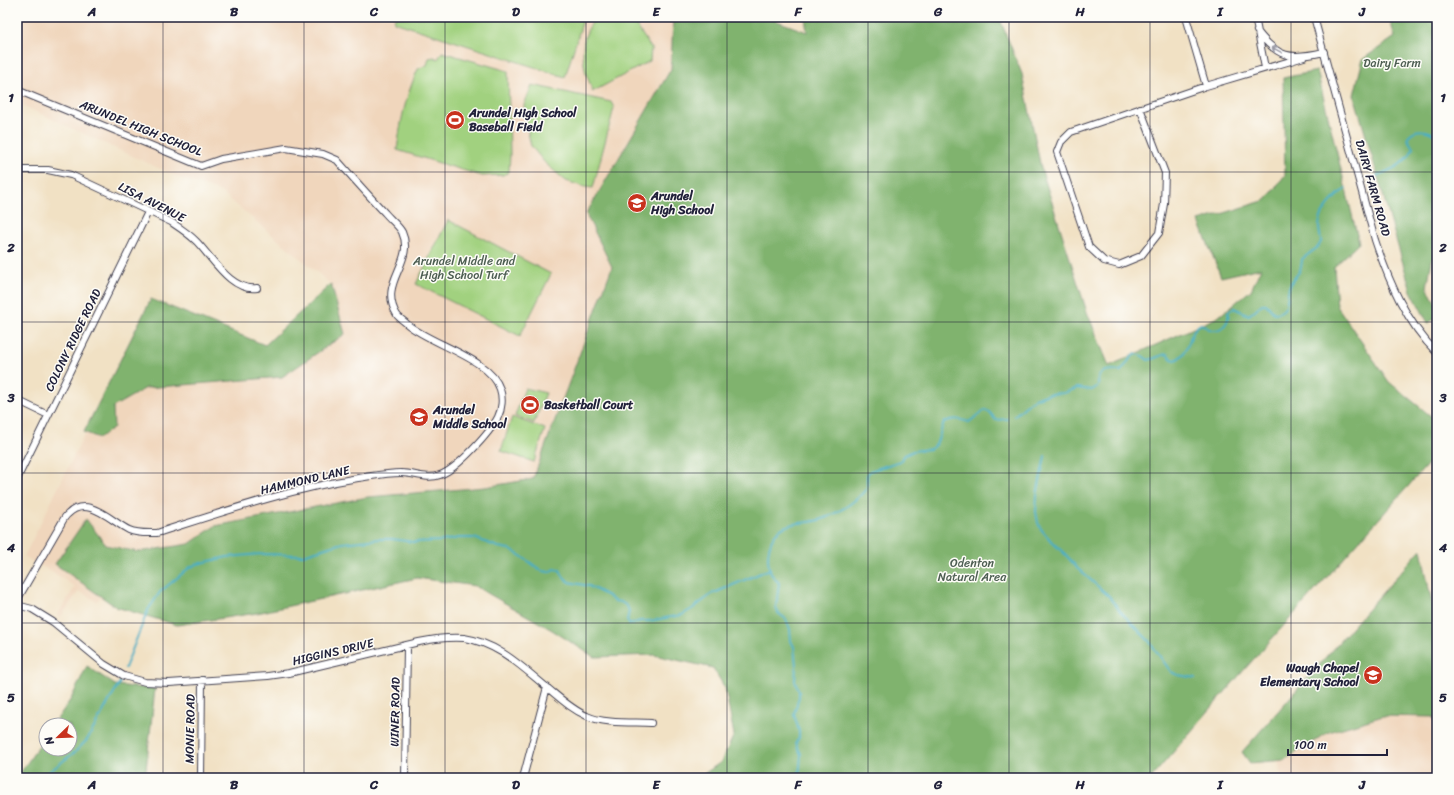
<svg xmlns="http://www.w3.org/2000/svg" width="1454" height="795" font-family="Sriracha,sans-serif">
<rect width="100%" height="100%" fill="#fdfcf7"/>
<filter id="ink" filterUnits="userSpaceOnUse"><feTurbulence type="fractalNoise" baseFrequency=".025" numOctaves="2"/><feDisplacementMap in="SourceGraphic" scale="8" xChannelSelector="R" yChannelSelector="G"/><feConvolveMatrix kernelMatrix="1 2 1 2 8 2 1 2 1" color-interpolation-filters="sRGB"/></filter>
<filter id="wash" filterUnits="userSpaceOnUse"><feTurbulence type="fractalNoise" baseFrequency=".012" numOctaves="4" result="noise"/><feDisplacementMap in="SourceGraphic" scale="16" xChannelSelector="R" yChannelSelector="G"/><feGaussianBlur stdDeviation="0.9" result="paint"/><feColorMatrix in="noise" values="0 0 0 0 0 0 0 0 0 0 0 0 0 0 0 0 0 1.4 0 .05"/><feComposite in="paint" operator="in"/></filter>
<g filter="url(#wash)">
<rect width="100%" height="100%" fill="#f1e1c4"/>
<path fill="#f0d6bc" d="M17,17H766L563,576L134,571L96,601L79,591L60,618L57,615L75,587L51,571L24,557L151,299L265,345L331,284L221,192L180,178L17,103Z
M1421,549L1437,629V778H1282L1269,721Z"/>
<path fill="#a1d17f" stroke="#627a5d" d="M395,17H584L565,77L394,22Z
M597,17H631L651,48L650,61L592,92C592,86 588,80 586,74C581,53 581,33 597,17Z
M442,52L508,71L510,154L509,172L503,175L482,176L397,150C401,119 405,98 418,69L427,65L429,58L434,57L438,59Z
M532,85L611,102L614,108L593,188L585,187L566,181L545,163L531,146L527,128L524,105Z
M448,220L551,274L520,336L416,284Z
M525,388L546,393L534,423L515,416Z
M512,417L545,429L534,462L501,451Z"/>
<path fill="#80b36e" stroke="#516a54" d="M673,17H766L807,32L805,17H999L1022,74L1041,168L1087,312L1109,366L1218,317L1251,290L1261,268L1221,277L1199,221L1266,200L1285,175L1283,78L1317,71L1359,243L1334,267L1337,306L1389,382L1437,421V454L1244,670L1151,778H698L721,762L734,735L725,688L713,668L654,655L594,657L552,630L475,586L417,578L257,613L177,625L116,607L55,564L86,519L106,545L138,552L189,544L215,526L368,497L485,487L533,479L612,267L586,214L671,69Z
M1389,17H1437V255L1432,260L1427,287L1437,306V317L1428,323L1411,291L1354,95L1363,59L1395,37Z
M331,284L345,334L282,377L146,388L113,407L114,427L99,438L84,432L151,299L265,345Z
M1421,549L1437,629V728L1433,717L1383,716L1329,732L1284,760L1250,763L1242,752Z
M87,666L115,685L155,689L145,778H17V776L19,775L46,735V749H70V725H53L71,699Z"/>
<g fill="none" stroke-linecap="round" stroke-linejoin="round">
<path stroke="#46aec6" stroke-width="2" d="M1376,176C1391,170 1407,164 1413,148L1407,138C1414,127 1429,129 1437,137
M1014,416L1034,399L1049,394L1064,393L1077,388L1092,390L1098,386C1099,383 1097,379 1099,376C1102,369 1114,370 1121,371C1131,360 1132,346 1148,360C1155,359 1160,355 1167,354L1172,359L1176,360C1179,358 1183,355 1185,351C1191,342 1190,329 1201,324C1205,327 1209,330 1213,330C1222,331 1230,322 1228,313L1230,310L1234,308L1249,315L1262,304H1266L1274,313C1292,312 1285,295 1290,285C1297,272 1301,275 1302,259L1318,247L1321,242C1321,237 1319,232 1319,227C1319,212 1336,196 1346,188
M1045,456L1037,495L1036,512L1038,523L1041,529L1052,542L1066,555L1078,569L1110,597L1120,611L1149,641L1171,672L1178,675L1195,678
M125,668L148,610L160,592L189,568L197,564L227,557L261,554L303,555L342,543L379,539H392L413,542L442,541L459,538H474L498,547L509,549L521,556L542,571L549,572L554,569L560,570L563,576L569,582L589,586L608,596L614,601L621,602L627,606L629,611L627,621L629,624H632L640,621H649L682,615L692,609L712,594L770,569
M41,778L75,752L87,740L120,682
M799,778L801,754L797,746L796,742L799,738V731L794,714L799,697V691L795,681L796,666L795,656L794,647L791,641L790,629L786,619L778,613L776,607L779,583C776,580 773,577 771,573C765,559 768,535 784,527C796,521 812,524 825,518C841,511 857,501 867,488V475L870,471L900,461L905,455L913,451L930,449L936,445L944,422C954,418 959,419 969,422L985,410L989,412L996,420L1007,419"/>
</g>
</g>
<g filter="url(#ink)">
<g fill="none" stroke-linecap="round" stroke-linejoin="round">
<defs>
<path id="street" d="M1186,17L1206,86
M1255,17L1265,68
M1314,17L1375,240C1389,282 1406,322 1437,353
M1257,31C1278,58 1290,60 1324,52
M17,90L201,166L221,159L286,148L323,154L337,160C353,178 369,196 385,213C390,219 399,226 402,232C416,263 377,282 397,315C399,318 404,321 407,324C432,345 490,358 500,389C503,398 502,409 498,417C490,433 457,469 440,475C427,480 414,473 401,473C387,473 372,476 358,478C290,489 223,512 157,533C147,533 138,534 129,530C112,522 87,494 68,514C65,516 63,520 61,524L20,595L17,597
M1140,108L1165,173L1164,204L1159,233L1141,256L1119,265L1104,261L1089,247L1057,152L1061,142L1071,132L1206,86L1304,57
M17,170H48L71,175L171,222C180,228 188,233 196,241C212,257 231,292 257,288
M17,400L48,415
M17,479L148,212
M17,605L32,609L53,622L104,664L124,676L145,682L169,683L268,676L289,673L419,642C433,639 449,637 464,638C499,643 524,669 550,690C562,700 573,710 587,716C604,724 632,722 651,723
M201,778L202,680
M405,778L407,646
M523,778L547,687"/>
</defs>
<use href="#street" stroke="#413f50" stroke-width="8"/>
<use href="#street" stroke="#fff" stroke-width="6"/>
</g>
<defs><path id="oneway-shaft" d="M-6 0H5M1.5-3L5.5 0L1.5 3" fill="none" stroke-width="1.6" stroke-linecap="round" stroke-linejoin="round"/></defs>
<use stroke="#9c9ca7" href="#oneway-shaft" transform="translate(1277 50) rotate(-151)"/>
</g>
<path fill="none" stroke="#22223b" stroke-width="1" stroke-opacity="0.55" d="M163,17V778M304,17V778M445,17V778M586,17V778M727,17V778M868,17V778M1009,17V778M1150,17V778M1291,17V778M17,172H1437M17,322H1437M17,473H1437M17,623H1437"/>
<defs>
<symbol id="stadium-disc" viewBox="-11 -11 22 22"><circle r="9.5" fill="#c8321e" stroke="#fdfcf7"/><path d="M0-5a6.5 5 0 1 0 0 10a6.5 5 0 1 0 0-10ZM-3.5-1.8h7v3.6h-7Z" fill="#fff"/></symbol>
<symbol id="school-disc" viewBox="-11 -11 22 22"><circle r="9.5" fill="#c8321e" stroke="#fdfcf7"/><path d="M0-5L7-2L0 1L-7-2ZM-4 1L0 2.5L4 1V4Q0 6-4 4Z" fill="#fff"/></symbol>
</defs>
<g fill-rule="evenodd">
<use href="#stadium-disc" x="444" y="109" width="22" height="22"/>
<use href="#school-disc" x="626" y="192" width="22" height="22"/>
<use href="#stadium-disc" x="519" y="394" width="22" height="22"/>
<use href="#school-disc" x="408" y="406" width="22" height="22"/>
<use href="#school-disc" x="1362" y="664" width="22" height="22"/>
</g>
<g text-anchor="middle" stroke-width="3" stroke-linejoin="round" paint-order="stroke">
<g font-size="12" fill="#4e5f53" stroke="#fdfcf7">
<text x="1392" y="67">Dairy Farm</text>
<text x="464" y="265">Arundel Middle and<tspan x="464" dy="14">High School Turf</tspan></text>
<text x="972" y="567">Odenton<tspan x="972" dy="14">Natural Area</tspan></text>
</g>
<g font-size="12" font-weight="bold" fill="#22223b" stroke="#fdfcf7" text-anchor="start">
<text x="469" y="117">Arundel High School<tspan x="469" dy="14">Baseball Field</tspan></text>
<text x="651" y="200">Arundel<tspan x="651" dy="14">High School</tspan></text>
<text x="544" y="409">Basketball Court</text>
<text x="433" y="414">Arundel<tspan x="433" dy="14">Middle School</tspan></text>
<text x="1359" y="672" text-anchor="end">Waugh Chapel<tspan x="1359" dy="14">Elementary School</tspan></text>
</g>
<g font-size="12" fill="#22223b" stroke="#fdfcf7">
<text transform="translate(141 128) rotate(22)" y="4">ARUNDEL HIGH SCHOOL</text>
<text transform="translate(1373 188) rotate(74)" y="4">DAIRY FARM ROAD</text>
<text transform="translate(152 202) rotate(27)" y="4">LISA AVENUE</text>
<text transform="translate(73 340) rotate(-64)" y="4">COLONY RIDGE ROAD</text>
<text transform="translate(305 480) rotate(-13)" y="4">HAMMOND LANE</text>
<text transform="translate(333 652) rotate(-13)" y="4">HIGGINS DRIVE</text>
<text transform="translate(395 712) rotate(-89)" y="4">WINER ROAD</text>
<text transform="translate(190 729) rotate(-89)" y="4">MONIE ROAD</text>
</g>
</g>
<rect width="1454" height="795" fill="none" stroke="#fdfcf7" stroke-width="44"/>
<g transform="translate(58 737) rotate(247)"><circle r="19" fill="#fdfcf7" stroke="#a5a5ac"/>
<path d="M0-3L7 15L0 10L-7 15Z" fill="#c8321e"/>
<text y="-6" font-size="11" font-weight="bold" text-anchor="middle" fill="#22223b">N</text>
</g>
<path d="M1288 749v6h99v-6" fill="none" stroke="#22223b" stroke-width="2"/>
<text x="1294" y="749" font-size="12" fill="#22223b" stroke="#fdfcf7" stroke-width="3" paint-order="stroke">100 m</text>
<rect x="22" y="22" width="1410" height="751" fill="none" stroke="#22223b" stroke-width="1.5"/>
<g font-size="13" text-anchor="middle" font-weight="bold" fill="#22223b">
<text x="92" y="16">A</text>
<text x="234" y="16">B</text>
<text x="374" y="16">C</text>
<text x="516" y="16">D</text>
<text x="656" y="16">E</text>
<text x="798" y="16">F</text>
<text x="938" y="16">G</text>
<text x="1080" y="16">H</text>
<text x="1220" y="16">I</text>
<text x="1362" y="16">J</text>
<text x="11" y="102">1</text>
<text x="1443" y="102">1</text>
<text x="11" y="252">2</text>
<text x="1443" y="252">2</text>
<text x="11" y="402">3</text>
<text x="1443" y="402">3</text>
<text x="11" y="552">4</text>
<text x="1443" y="552">4</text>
<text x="11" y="702">5</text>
<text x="1443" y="702">5</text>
<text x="92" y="789">A</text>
<text x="234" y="789">B</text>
<text x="374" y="789">C</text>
<text x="516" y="789">D</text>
<text x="656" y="789">E</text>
<text x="798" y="789">F</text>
<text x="938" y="789">G</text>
<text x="1080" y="789">H</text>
<text x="1220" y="789">I</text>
<text x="1362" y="789">J</text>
</g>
</svg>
